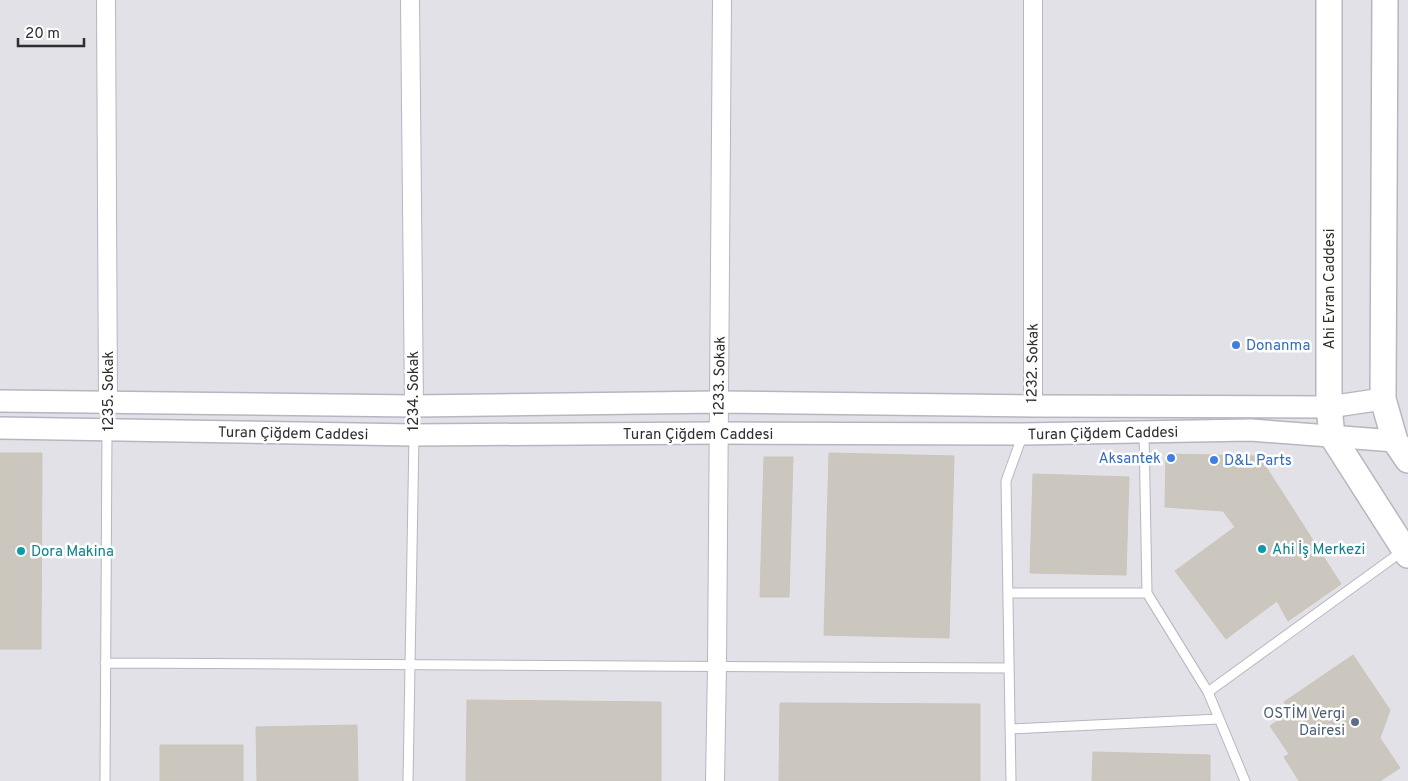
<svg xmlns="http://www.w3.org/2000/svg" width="1408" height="781" font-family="Overpass,sans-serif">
<rect width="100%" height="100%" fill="#efe9e1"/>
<path fill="#e3e1e8" d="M0,0H1408V781H0Z"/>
<path fill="#cbc7bf" stroke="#cbc5ba" d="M0,453H42L41,649H0Z
M829,453L954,456L949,638L824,635Z
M1166,454L1259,456L1341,584L1288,621L1277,601L1226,639L1175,571L1235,527L1223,511L1165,507Z
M764,457H793L789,597H760Z
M1033,474L1129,477L1126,575L1030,573Z
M1353,655L1390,710L1380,738L1400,768L1380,781H1299L1284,757L1289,754L1270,726L1291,712L1284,702Z
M467,700L661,702V781H466Z
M780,703L980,704V781H779Z
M357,725L358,781H257L256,727Z
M160,745H243V781H160Z
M1093,752L1210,755V781H1092Z"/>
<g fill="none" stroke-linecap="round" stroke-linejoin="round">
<defs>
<path id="service" d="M1144,432L1147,593L1208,692L1245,781
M1008,593H1147
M105,663L1009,668
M1208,692L1404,550
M1010,729L1219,719
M105,781L107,430
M408,781L414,435
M1011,781L1006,481L1023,434"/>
<path id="minor" d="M106,0L108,403
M410,0L414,406
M1033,0V406
M715,781L717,666L722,0"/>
<path id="tertiary" d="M0,401L414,406L719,402L1033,406L1329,407L1383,399
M0,428L414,435L718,433L1023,434L1251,430L1395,441"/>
<path id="secondary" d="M1329,0V407L1332,436L1408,555
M1385,0L1383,399L1395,441L1408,460"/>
</defs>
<use href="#service" stroke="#b4b7c1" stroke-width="11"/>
<use href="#minor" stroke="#b4b7c1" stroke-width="20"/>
<use href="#tertiary" stroke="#b4b7c1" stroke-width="24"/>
<use href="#secondary" stroke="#b4b7c1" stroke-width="28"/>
<use href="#service" stroke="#fff" stroke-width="9"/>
<use href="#minor" stroke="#fff" stroke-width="18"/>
<use href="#tertiary" stroke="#fff" stroke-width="21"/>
<use href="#secondary" stroke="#fff" stroke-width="25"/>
</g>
<g fill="#3f7fe0" stroke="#fff" stroke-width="2">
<circle cx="1236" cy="345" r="5"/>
<circle cx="1171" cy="458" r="5"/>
<circle cx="1214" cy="460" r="5"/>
</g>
<g fill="#0f9aa8" stroke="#fff" stroke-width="2">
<circle cx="1262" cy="549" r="5"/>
<circle cx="21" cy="551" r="5"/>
</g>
<circle fill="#5c6f8a" stroke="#fff" stroke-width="2" cx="1355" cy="722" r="5"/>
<g text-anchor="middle" stroke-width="5" stroke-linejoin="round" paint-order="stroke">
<g font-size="15" fill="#2e2e2e" stroke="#fff">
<text transform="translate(1329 289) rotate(-90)" y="5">Ahi Evran Caddesi</text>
<text transform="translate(1032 363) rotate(-89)" y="5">1232. Sokak</text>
<text transform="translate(719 376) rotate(-89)" y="5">1233. Sokak</text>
<text transform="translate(108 391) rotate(-90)" y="5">1235. Sokak</text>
<text transform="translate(413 391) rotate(-90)" y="5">1234. Sokak</text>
<text transform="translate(293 433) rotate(1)" y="5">Turan Çiğdem Caddesi</text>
<text transform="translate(1103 433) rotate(-1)" y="5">Turan Çiğdem Caddesi</text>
<text x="698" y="439">Turan Çiğdem Caddesi</text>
</g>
<g font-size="15" fill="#366cbe" stroke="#fff" text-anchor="start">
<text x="1246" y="350">Donanma</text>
<text x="1161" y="463" text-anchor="end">Aksantek</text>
<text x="1224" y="465">D&amp;L Parts</text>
</g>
<g font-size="15" fill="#0d838f" stroke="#fff" text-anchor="start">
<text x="1272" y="554">Ahi İş Merkezi</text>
<text x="31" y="556">Dora Makina</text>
</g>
<g font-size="15" fill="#4e5e75" stroke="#fff" text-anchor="end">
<text x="1345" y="718">OSTİM Vergi<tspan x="1345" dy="17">Dairesi</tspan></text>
</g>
</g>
<path d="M18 38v8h66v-8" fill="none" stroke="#2e2e2e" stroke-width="2.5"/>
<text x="25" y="38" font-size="15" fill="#2e2e2e" stroke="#ffffff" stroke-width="4" paint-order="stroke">20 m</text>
</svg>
